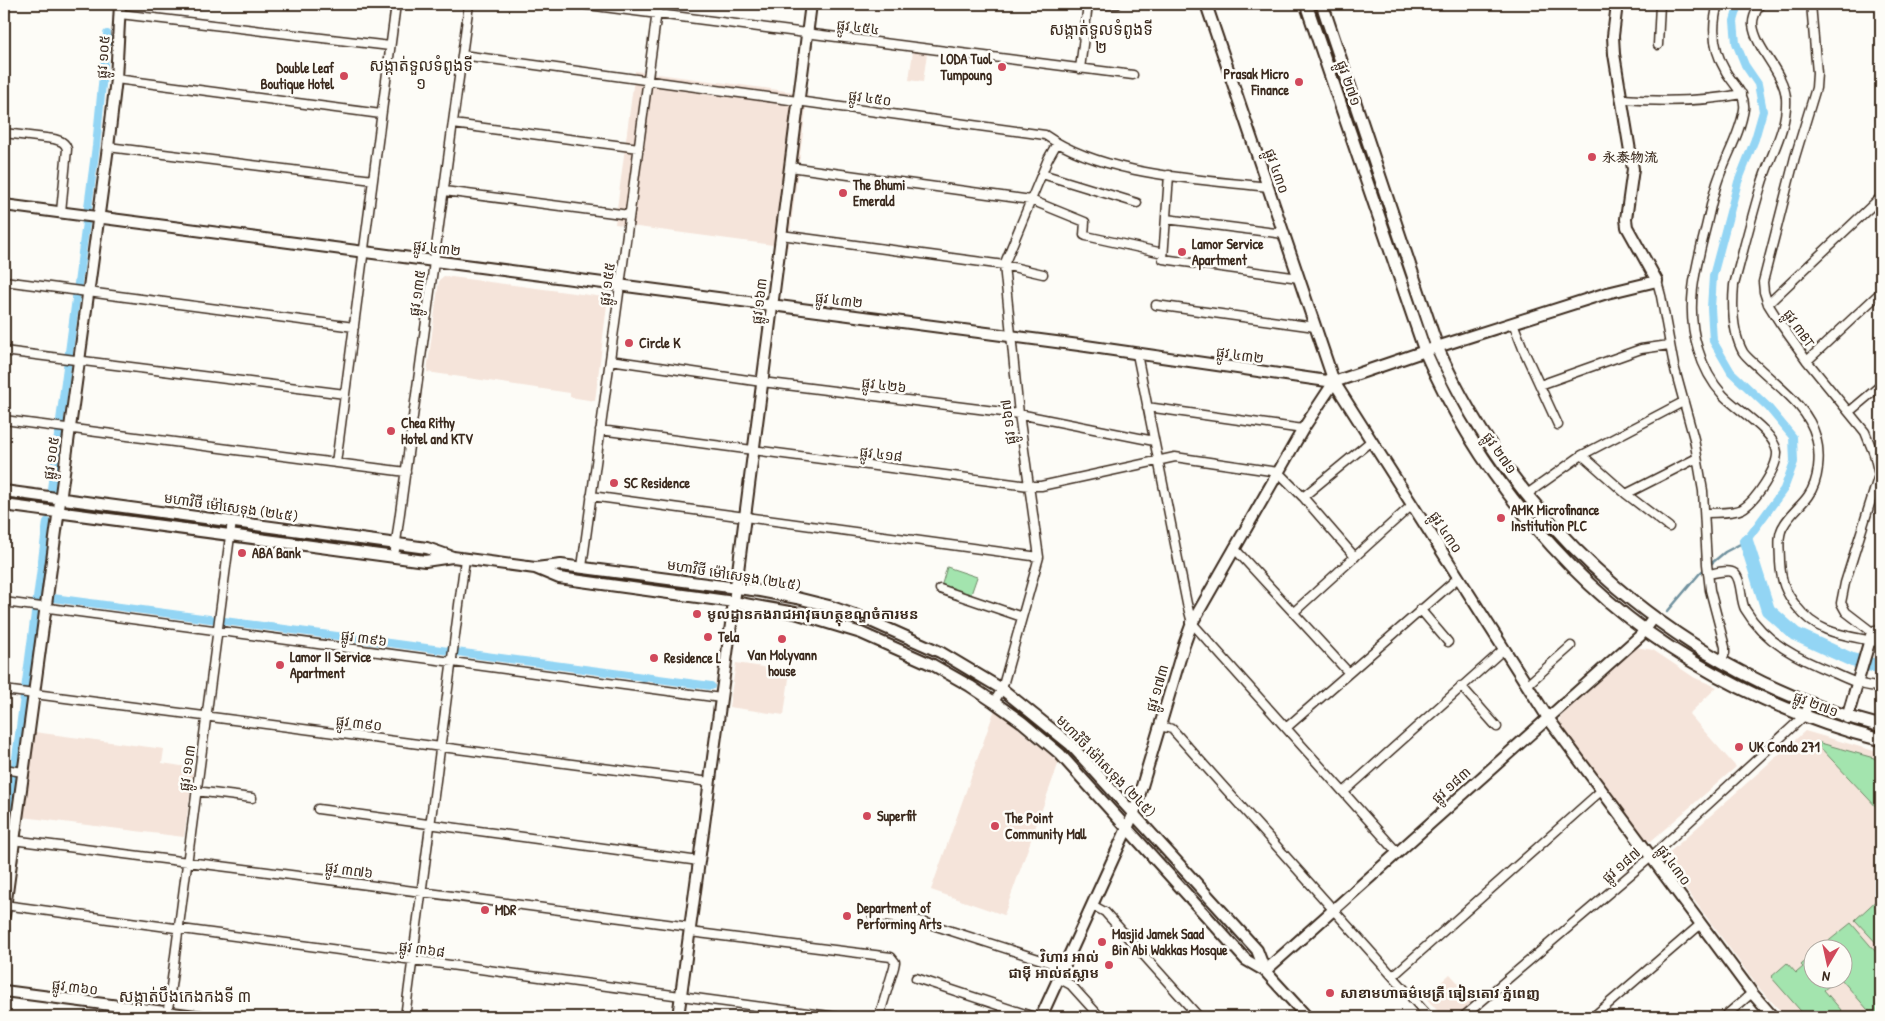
<svg xmlns="http://www.w3.org/2000/svg" width="1885" height="1021" font-family="'Patrick Hand','LXGW WenKai TC','Noto Sans Khmer',sans-serif">
<rect width="100%" height="100%" fill="#fdfcf7"/>
<filter id="ink" filterUnits="userSpaceOnUse"><feTurbulence type="fractalNoise" baseFrequency=".02" numOctaves="2"/><feDisplacementMap in="SourceGraphic" scale="10" xChannelSelector="R" yChannelSelector="G"/><feConvolveMatrix kernelMatrix="1 2 1 2 8 2 1 2 1" color-interpolation-filters="sRGB"/></filter>
<g filter="url(#ink)">
<path fill="#f5e4da" fill-rule="evenodd" d="M913,51L927,53L923,82L909,80Z
M635,71L808,94L788,247L615,224Z
M444,276L604,297L607,305L595,401L570,397V393L427,372L439,280Z
M1636,647L1653,650L1695,678L1717,687L1689,714L1736,767L1651,841L1646,840L1560,724V717Z
M736,663L790,671L784,715L729,707Z
M995,709L1059,762L1004,915L931,890Z
M1805,731L1881,753V1017H1786L1758,987L1663,858ZM1812,948H1842V978H1812Z
M34,732L164,749L162,763L194,768L184,837L23,817Z
M1450,974L1474,1000L1456,1017H1443L1425,997Z"/>
<path fill="#a3e4ae" stroke="#6f8766" d="M947,567L977,577L970,597L941,587Z
M1817,742L1881,760V812L1818,745Z
M1881,896V948L1855,920Z
M1851,923L1881,958V1017H1874L1841,979L1842,978V948H1820Z
M1812,955V978L1837,979L1824,990L1847,1017H1806L1771,977L1787,963L1796,973L1803,967L1801,965Z"/>
<g fill="none" stroke-linecap="round" stroke-linejoin="round">
<path stroke="#70919e" stroke-width="2.5" d="M1667,612L1700,573L1725,552L1746,541"/>
<path stroke="#93d5f4" stroke-width="8" d="M1739,4L1734,21L1736,43L1745,65L1758,84L1763,111L1755,139L1738,182L1713,276L1711,308L1713,341L1731,372L1768,407L1793,437L1794,462L1784,489L1746,541
M51,489L96,146L107,34
M38,596L711,686
M4,849L47,522"/>
<path stroke="#93d5f4" stroke-width="14" d="M1746,541L1768,610L1795,634L1852,660L1872,665H1881"/>
<defs>
<path id="street" d="M580,4L1133,75
M1093,4H1117
M1760,4C1757,10 1752,17 1753,25C1756,50 1784,72 1786,98C1788,129 1769,157 1761,186C1751,219 1743,252 1734,285C1732,307 1732,332 1743,352C1747,358 1754,363 1759,368C1781,389 1808,407 1816,437C1821,455 1819,481 1808,496C1801,506 1790,514 1784,525C1777,535 1780,550 1780,562C1781,581 1785,592 1797,607C1819,636 1849,635 1881,643
M1811,4L1817,73L1816,88L1795,157L1763,282L1764,292L1768,304L1780,323L1807,361L1865,432L1874,454L1879,475L1845,583L1841,603L1846,612L1872,632
M120,14L390,46
M1658,45L1660,4
M462,55L1045,135C1104,176 1199,179 1268,187
M1080,69L1088,4
M116,79L381,114
M1622,99C1663,102 1702,102 1742,94
M453,124L639,148
M4,133L54,139C61,141 65,142 67,149L61,212
M108,147L373,180
M790,167L1031,200L1085,222L1084,235L1086,236L1163,253
M1042,174L1137,203
M1169,175L1163,259L1299,278
M444,191L629,215
M1166,219L1284,234
M781,235L1004,265L1043,274
M4,281L354,327
M1657,281L1661,296L1674,366L1694,439L1703,491L1707,564L1710,590L1725,647V653L1721,661
M1768,304L1881,197
M1156,305L1315,327
M1513,323L1524,351L1558,425
M4,351L345,394
M1137,354L1187,604L1192,623L1397,852
M610,360L762,382L1019,414L1154,441
M1807,361L1881,292
M1540,385L1641,349L1669,345
M1147,407L1303,429
M1849,412L1881,385
M4,420L406,472
M600,430L1029,486H1041L1175,457L1278,472L1303,497L1355,557
M1582,455L1626,494L1669,527
M336,463L396,4
M1527,494L1582,455L1683,402
M1626,494L1697,458
M591,496L1039,557
M1303,497L1371,441
M1705,513C1716,512 1732,514 1742,509C1755,502 1778,467 1777,452C1774,431 1737,410 1723,395C1711,382 1703,366 1698,349C1685,309 1695,270 1705,231C1709,215 1712,199 1717,183C1725,158 1740,135 1744,109C1746,94 1733,84 1726,72C1713,50 1711,28 1718,4
M1234,548L1349,673
M394,557L469,4
M582,567L658,4
M1708,574C1715,573 1729,569 1734,573C1742,579 1740,600 1745,609C1765,643 1799,659 1834,673C1849,680 1864,687 1881,687
M940,589L1022,617
M4,602L721,698
M1420,609L1448,642
M1294,612L1412,505
M1527,685L1571,646
M1461,686L1497,727
M4,690L710,782
M994,702L1002,689L1039,557L1019,414L1004,265L1048,159L1057,143
M1160,726L1172,729L1429,1017
M1286,728L1459,577
M4,769L23,772
M196,791L252,798
M1344,792L1504,649
M318,809L699,861
M4,839L260,871L690,927
M4,905L837,1017
M1092,905L1105,912L1199,1017
M873,916L920,921L1048,962L1063,968
M690,932L891,957L895,962L894,967L879,1017
M1393,976L1602,790
M916,978L1034,1017
M1058,978L1071,985L1100,1017
M167,1017L232,521
M405,1017L465,559
M1463,1017L1651,857L1804,716L1809,704
M1593,1017L1701,924
M1724,1017L1752,993"/>
<path id="secondary" d="M1206,4L1334,382L1548,718L1752,993L1773,1017
M4,205L1079,345L1334,382L1437,347L1607,293L1657,281L1627,227L1626,219L1633,169L1614,54L1613,36L1617,4
M4,491L427,548L453,557L535,568L559,578L734,602L795,613L861,633L933,665L970,686L994,702L1022,722L1060,754L1246,960L1265,971L1307,1017
M4,505L425,561L452,557
M536,568L561,565L760,591L797,598L829,606L866,619L940,652L1002,689L1070,744L1257,950L1265,971
M1847,718L1871,636L1872,632L1881,631
M4,915L108,147L116,79L120,4
M1265,971L1640,636L1653,619
M4,991L203,1017
M678,1017L734,602L811,4
M1041,1017L1134,813L1184,645L1192,623L1303,429L1334,382"/>
<path id="primary" d="M1306,4L1425,351C1478,473 1575,592 1690,660C1750,696 1814,723 1881,740
M1322,4L1437,347C1519,532 1685,676 1881,726"/>
</defs>
<use href="#street" stroke="#3b2a1e" stroke-width="11"/>
<use href="#secondary" stroke="#3b2a1e" stroke-width="14"/>
<use href="#primary" stroke="#3b2a1e" stroke-width="15"/>
<use href="#street" stroke="#fdfcf7" stroke-width="8"/>
<use href="#secondary" stroke="#fdfcf7" stroke-width="10"/>
<use href="#primary" stroke="#fdfcf7" stroke-width="11"/>
</g>
</g>
<g fill="#d1495b" stroke="#fdfcf7" stroke-width="2">
<circle cx="1002" cy="67" r="5"/>
<circle cx="344" cy="76" r="5"/>
<circle cx="1299" cy="82" r="5"/>
<circle cx="1592" cy="157" r="5"/>
<circle cx="843" cy="193" r="5"/>
<circle cx="1182" cy="252" r="5"/>
<circle cx="629" cy="343" r="5"/>
<circle cx="391" cy="431" r="5"/>
<circle cx="614" cy="483" r="5"/>
<circle cx="1501" cy="518" r="5"/>
<circle cx="242" cy="553" r="5"/>
<circle cx="697" cy="614" r="5"/>
<circle cx="708" cy="637" r="5"/>
<circle cx="782" cy="639" r="5"/>
<circle cx="654" cy="658" r="5"/>
<circle cx="280" cy="665" r="5"/>
<circle cx="1739" cy="747" r="5"/>
<circle cx="867" cy="816" r="5"/>
<circle cx="995" cy="826" r="5"/>
<circle cx="485" cy="910" r="5"/>
<circle cx="847" cy="916" r="5"/>
<circle cx="1102" cy="942" r="5"/>
<circle cx="1109" cy="965" r="5"/>
<circle cx="1330" cy="993" r="5"/>
</g>
<g text-anchor="middle" stroke-width="5" stroke-linejoin="round" paint-order="stroke">
<g font-size="14" fill="#3b2a1e" stroke="#fdfcf7">
<text transform="translate(858 27) rotate(7)" y="5">ផ្លូវ ៤៥៤</text>
<text transform="translate(103 57) rotate(-86)" y="5">ផ្លូវ ១០៥</text>
<text transform="translate(1349 83) rotate(71)" y="5">ផ្លូវ ២៧១</text>
<text transform="translate(870 98) rotate(8)" y="5">ផ្លូវ ៤៥០</text>
<text transform="translate(1277 171) rotate(71)" y="5">ផ្លូវ ៤៣០</text>
<text transform="translate(437 248) rotate(7)" y="5">ផ្លូវ ៤៣២</text>
<text transform="translate(607 284) rotate(-82)" y="5">ផ្លូវ ១៥៥</text>
<text transform="translate(417 293) rotate(-82)" y="5">ផ្លូវ ១៣៥</text>
<text transform="translate(839 300) rotate(7)" y="5">ផ្លូវ ៤៣២</text>
<text transform="translate(759 301) rotate(-83)" y="5">ផ្លូវ ១៦៣</text>
<text transform="translate(1799 328) rotate(55)" y="5">ផ្លូវ ៣BT</text>
<text transform="translate(1240 355) rotate(8)" y="5">ផ្លូវ ៤៣២</text>
<text transform="translate(884 385) rotate(7)" y="5">ផ្លូវ ៤២៦</text>
<text transform="translate(1008 422) rotate(-97)" y="5">ផ្លូវ ១៦៧</text>
<text transform="translate(1500 453) rotate(55)" y="5">ផ្លូវ ២៧១</text>
<text transform="translate(881 454) rotate(7)" y="5">ផ្លូវ ៤១៨</text>
<text transform="translate(51 458) rotate(-82)" y="5">ផ្លូវ ១០៥</text>
<text transform="translate(231 507) rotate(8)" y="5">មហាវិថី ម៉ៅសេទុង (២៤៥)</text>
<text transform="translate(1446 532) rotate(57)" y="5">ផ្លូវ ៤៣០</text>
<text transform="translate(734 575) rotate(9)" y="5">មហាវិថី ម៉ៅសេទុង (២៤៥)</text>
<text transform="translate(364 638) rotate(8)" y="5">ផ្លូវ ៣៩៦</text>
<text transform="translate(1157 688) rotate(-74)" y="5">ផ្លូវ ១៧៣</text>
<text transform="translate(1816 704) rotate(21)" y="5">ផ្លូវ ២៧១</text>
<text transform="translate(359 723) rotate(7)" y="5">ផ្លូវ ៣៩០</text>
<text transform="translate(1106 766) rotate(46)" y="5">មហាវិថី ម៉ៅសេទុង (២៤៥)</text>
<text transform="translate(187 768) rotate(-82)" y="5">ផ្លូវ ១១៣</text>
<text transform="translate(1451 785) rotate(-42)" y="5">ផ្លូវ ១៨៣</text>
<text transform="translate(1621 865) rotate(-41)" y="5">ផ្លូវ ១៨៧</text>
<text transform="translate(1674 865) rotate(54)" y="5">ផ្លូវ ៤៣០</text>
<text transform="translate(349 870) rotate(8)" y="5">ផ្លូវ ៣៧៦</text>
<text transform="translate(422 949) rotate(8)" y="5">ផ្លូវ ៣៦៨</text>
<text transform="translate(75 987) rotate(7)" y="5">ផ្លូវ ៣៦០</text>
</g>
<g font-size="14" font-weight="bold" fill="#3b2a1e" stroke="#fdfcf7" text-anchor="start">
<text x="992" y="64" text-anchor="end">LODA Tuol<tspan x="992" dy="16">Tumpoung</tspan></text>
<text x="334" y="73" text-anchor="end">Double Leaf<tspan x="334" dy="16">Boutique Hotel</tspan></text>
<text x="1289" y="79" text-anchor="end">Prasak Micro<tspan x="1289" dy="16">Finance</tspan></text>
<text x="1602" y="162">永泰物流</text>
<text x="853" y="190">The Bhumi<tspan x="853" dy="16">Emerald</tspan></text>
<text x="1192" y="249">Lamor Service<tspan x="1192" dy="16">Apartment</tspan></text>
<text x="639" y="348">Circle K</text>
<text x="401" y="428">Chea Rithy<tspan x="401" dy="16">Hotel and KTV</tspan></text>
<text x="624" y="488">SC Residence</text>
<text x="1511" y="515">AMK Microfinance<tspan x="1511" dy="16">Institution PLC</tspan></text>
<text x="252" y="558">ABA Bank</text>
<text x="707" y="619">មូលដ្ឋានកងរាជអាវុធហត្ថុខណ្ឌចំការមន</text>
<text x="718" y="642">Tela</text>
<text x="782" y="660" text-anchor="middle">Van Molyvann<tspan x="782" dy="16">house</tspan></text>
<text x="290" y="662">Lamor II Service<tspan x="290" dy="16">Apartment</tspan></text>
<text x="664" y="663">Residence L</text>
<text x="1749" y="752">UK Condo 271</text>
<text x="877" y="821">Superfit</text>
<text x="1005" y="823">The Point<tspan x="1005" dy="16">Community Mall</tspan></text>
<text x="857" y="913">Department of<tspan x="857" dy="16">Performing Arts</tspan></text>
<text x="495" y="915">MDR</text>
<text x="1112" y="939">Masjid Jamek Saad<tspan x="1112" dy="16">Bin Abi Wakkas Mosque</tspan></text>
<text x="1099" y="962" text-anchor="end">វិហារ អាល់<tspan x="1099" dy="16">ជាម៉ី អាល់ឥស្លាម</tspan></text>
<text x="1340" y="998">សាខាមហាធម៌មេត្រី ធៀនតោវ ភ្នំពេញ</text>
</g>
<g font-size="16" fill="#3b2a1e" stroke="#fdfcf7">
<text x="1101" y="35">សង្កាត់ទួលទំពូងទី<tspan x="1101" dy="18">២</tspan></text>
<text x="421" y="71">សង្កាត់ទួលទំពូងទី<tspan x="421" dy="18">១</tspan></text>
<text x="185" y="1002">សង្កាត់បឹងកេងកងទី ៣</text>
</g>
</g>
<rect width="1885" height="1021" fill="none" stroke="#fdfcf7" stroke-width="20"/>
<rect x="10" y="10" width="1865" height="1001" fill="none" stroke="#3b2a1e" stroke-width="2" filter="url(#ink)"/>
<g transform="translate(1828 964) rotate(189)"><circle r="24" fill="#fdfcf7" stroke="#afa8a0"/>
<path d="M0-4L9 19L0 12L-9 19Z" fill="#d1495b"/>
<text y="-8" font-size="14" font-weight="bold" text-anchor="middle" fill="#3b2a1e">N</text>
</g>
</svg>
